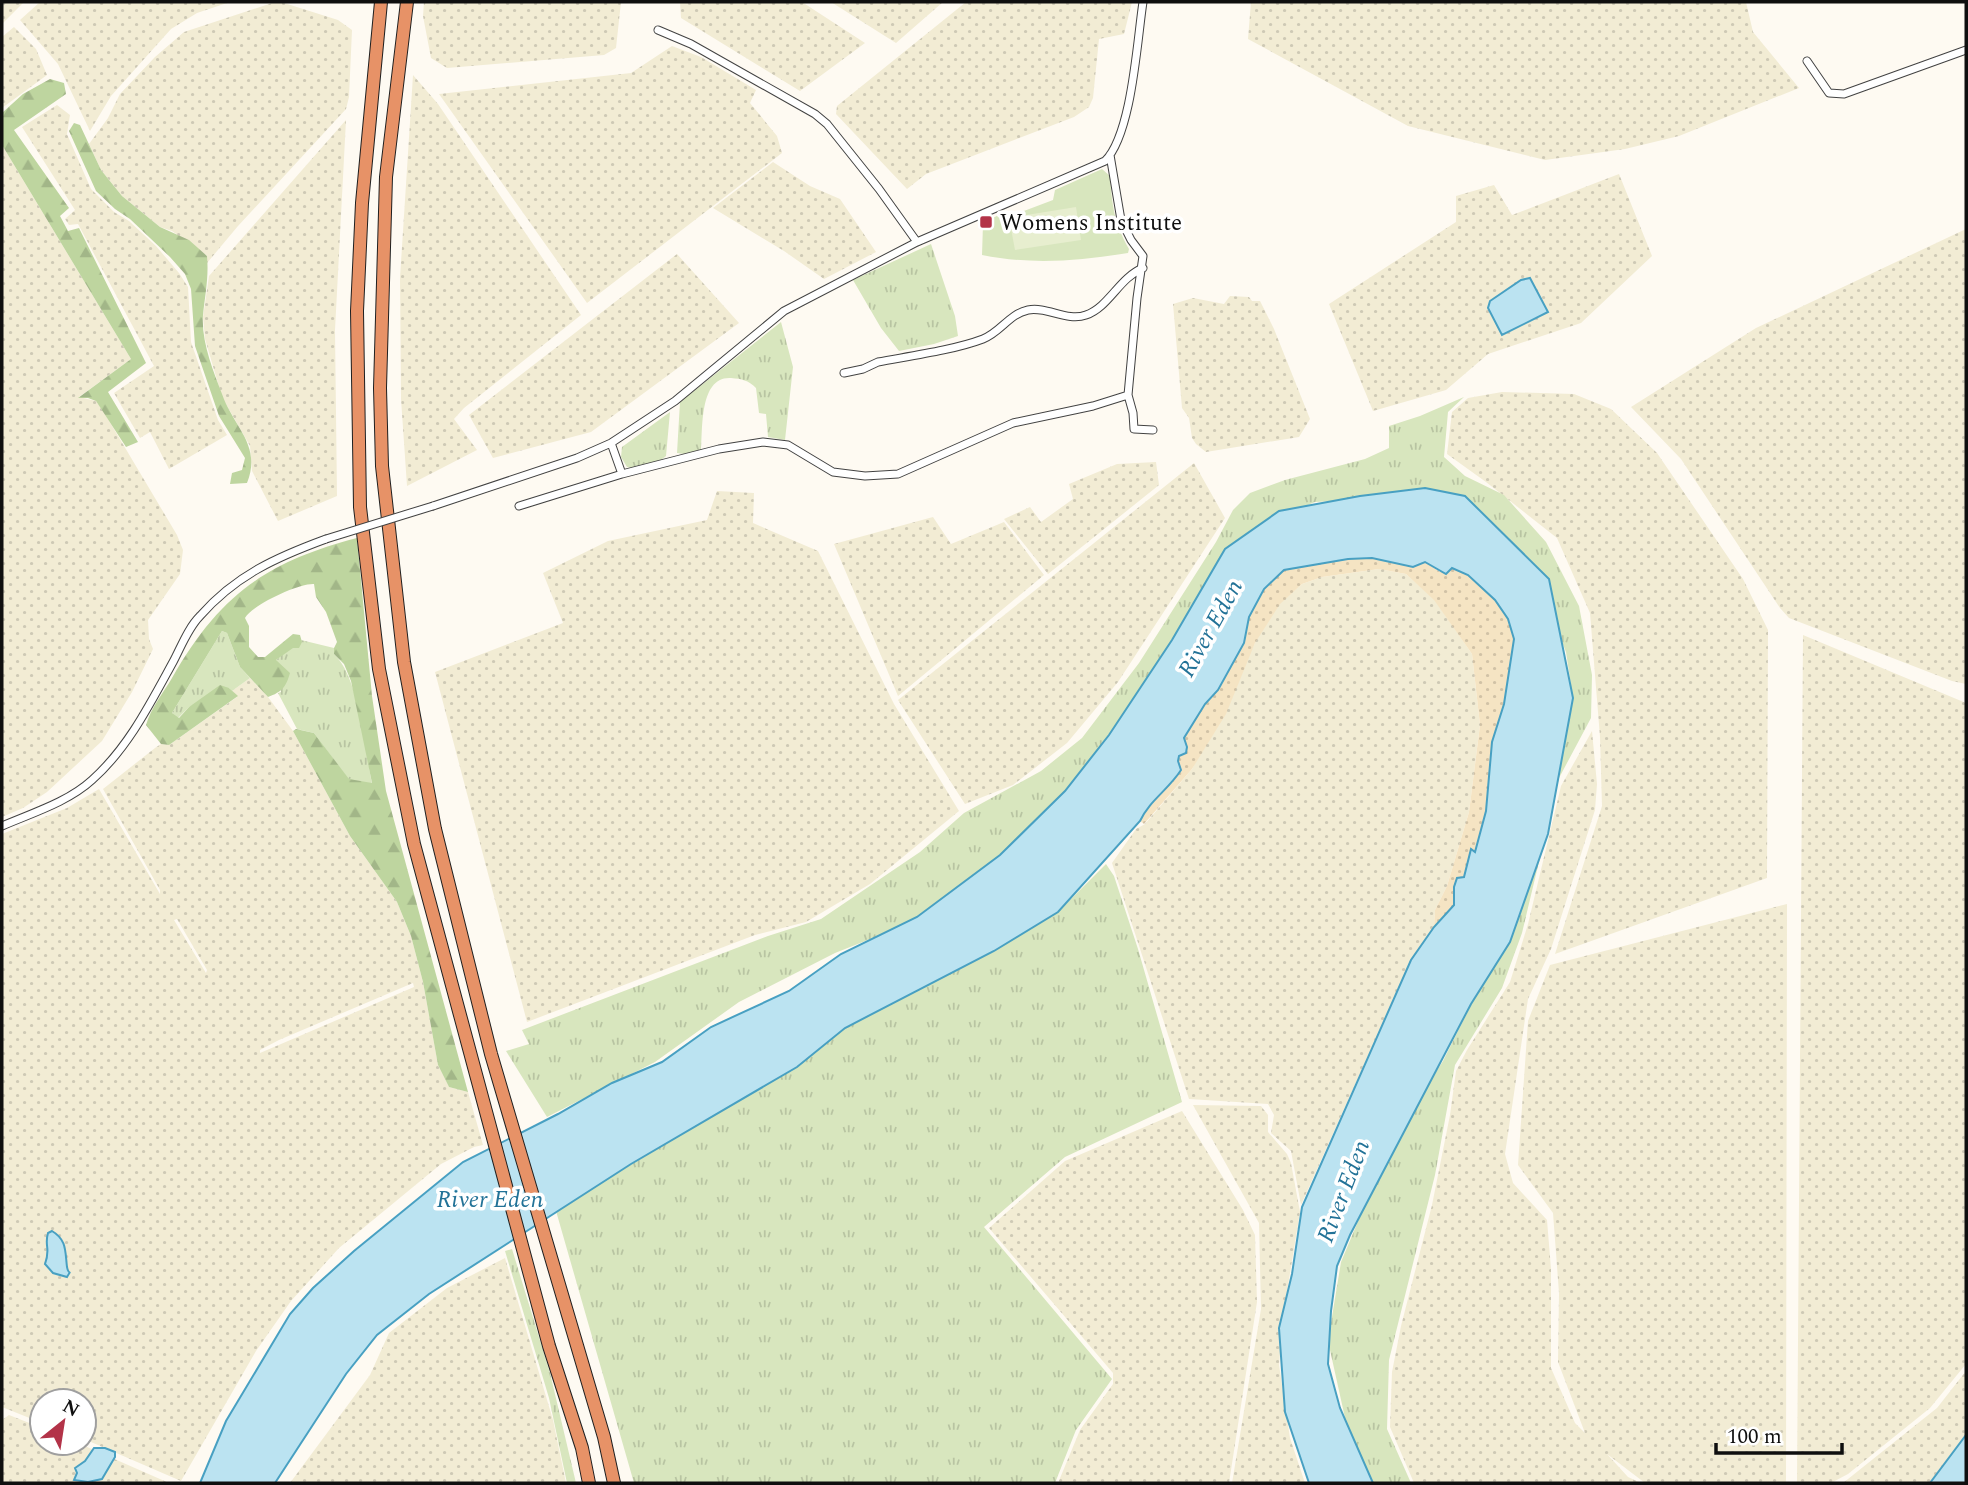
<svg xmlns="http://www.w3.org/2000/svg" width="1968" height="1485" font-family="Spectral,serif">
<defs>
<pattern id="farmland-dots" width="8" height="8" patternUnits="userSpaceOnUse" patternTransform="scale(1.75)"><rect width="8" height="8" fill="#f2ecd4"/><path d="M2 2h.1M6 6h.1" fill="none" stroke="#cec9b5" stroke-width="1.8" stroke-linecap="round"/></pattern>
<pattern id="grass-tufts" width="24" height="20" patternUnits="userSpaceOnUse" patternTransform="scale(1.75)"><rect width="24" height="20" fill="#d8e6be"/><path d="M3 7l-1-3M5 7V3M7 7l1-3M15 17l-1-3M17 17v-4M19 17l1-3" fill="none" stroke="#b8c4a2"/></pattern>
<pattern id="forest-firs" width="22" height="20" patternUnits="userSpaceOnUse" patternTransform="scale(1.75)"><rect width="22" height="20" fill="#bed59f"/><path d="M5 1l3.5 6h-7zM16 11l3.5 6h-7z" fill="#a2b688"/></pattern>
<pattern id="sand-dots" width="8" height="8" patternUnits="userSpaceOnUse" patternTransform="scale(1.75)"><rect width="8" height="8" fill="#f5e4c3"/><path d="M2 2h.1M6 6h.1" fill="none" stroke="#d1c2a6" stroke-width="1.8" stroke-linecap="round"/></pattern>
</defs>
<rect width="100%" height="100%" fill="#fefaf2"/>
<path fill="url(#farmland-dots)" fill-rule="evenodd" d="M2,2H24L2,24Z
M40,2H230L197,13L171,29L111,96L90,131L58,64L20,20Z
M275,2H281L338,20L352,30L349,97L346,109L238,226L207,263V256L172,231L160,227L122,196L101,170L89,144L108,118L120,94L155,57L184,32Z
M424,2H621L616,48L604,55L447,68L431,58L423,16Z
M680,2H802L865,43L800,91L681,18Z
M831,2H943L896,43Z
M966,2H1132L1124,34L1099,39L1093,98L1089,107L1074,117L926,174L907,189L836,114L837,106Z
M1251,2H1746L1753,32L1799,88L1679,136L1625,149L1545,160L1408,126L1248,39Z
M14,27L36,49L47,75L2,108V37Z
M672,46L701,57L756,90L750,103L777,136L782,153L587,303L439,94L631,73Z
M413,75L438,104L581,315L464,408L454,419L477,450L407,486L401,399L400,278Z
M57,105L70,115L67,134L91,189L114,212L129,221L156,246L179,273L188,287L191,342L218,420L227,435L169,469L150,432L140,438L114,393L154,366L78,224L69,225L65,219L75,210L22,127Z
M346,120L335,330L337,496L278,521L252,471L250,446L222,397L205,339L203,317L209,276Z
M2,145L131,359L79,397L96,401L105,414L177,535L183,550L180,574L148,620L149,639L153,649L132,692L102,741L47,792L23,808L2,817Z
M773,162L810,186L840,199L876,252L824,279L784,251L713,208Z
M1619,174L1652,256L1581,323L1488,354L1446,390L1373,411L1329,304L1456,222V196L1494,185L1512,215Z
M1966,229V684L1952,681L1789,618L1780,608L1681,459L1631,407L1756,328Z
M677,254L739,323L591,432L493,458L469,415Z
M1230,296L1249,297L1252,301H1260L1274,329L1310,419L1299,437L1206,452L1196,444L1192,438L1189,418L1182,408L1173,304L1193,298L1224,304Z
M1502,392L1574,394L1611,409L1657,453L1743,579L1768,630L1767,878L1555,954L1602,806L1600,737L1590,613L1557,538L1486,482L1447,454L1452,412L1468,398Z
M1156,462L1159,485L1048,574L1004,519L1030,507L1041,522L1073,499L1069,484L1117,464Z
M1194,463L1225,518L1118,682L1067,743L1013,785L965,804L898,700Z
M717,491L754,493L753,523L818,551L894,704L959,811L870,884L806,922L755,935L527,1022L435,672L563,623L543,573L608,541L707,520Z
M933,517L951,544L1004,522L1044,575L898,696L834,544Z
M1379,569L1406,574L1434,599L1472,654L1480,725L1469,812L1447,886L1435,910L1434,927L1411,960L1301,1205L1291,1151L1271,1133L1274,1115L1268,1104L1189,1099L1112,863L1136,829L1145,824L1192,769L1263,627L1280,603L1302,584L1322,577Z
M1803,635L1966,703V1364L1930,1408L1848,1474L1831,1483H1797Z
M250,678L268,697L293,731L350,836L397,902L411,936L423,982L438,1065L449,1087L468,1092L483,1145L474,1147L441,1164L339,1248L291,1301L256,1351L181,1481L84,1439V1401H42V1423L2,1407V834L67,808L99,789L160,894V890L103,789L155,748L161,744L169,745L237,697L232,691ZM177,919L207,970L206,973L174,920ZM413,983L414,987L260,1053V1050L279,1040Z
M1592,731L1597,784L1595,810L1551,949L1528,999L1505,1154L1513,1183L1547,1220L1551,1269V1368L1575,1423L1585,1433L1558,1362L1559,1293L1553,1213L1518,1165L1528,1021L1550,965L1787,904L1786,1483H1645L1607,1454L1628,1477L1641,1483H1414L1390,1427L1392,1372L1401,1326L1432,1205L1450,1115L1456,1071L1467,1050L1510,982L1528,924L1561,786Z
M1193,1105L1261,1106L1268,1115V1132L1287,1154L1291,1163L1300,1212L1283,1316L1279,1365L1290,1438L1305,1483H1232L1261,1309L1259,1223Z
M1182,1111L1243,1210L1255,1235L1257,1302L1229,1483H1058L1080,1430L1113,1384V1373L989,1228L1065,1161Z
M505,1258L553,1420L566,1483H290L370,1375L389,1333L447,1288Z
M1966,1371V1441L1935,1483H1843L1937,1408Z
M9,1415L42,1428V1443H78L169,1483H2V1420Z"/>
<path fill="url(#grass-tufts)" d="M931,244L955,316L958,336L934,344L899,351L881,328L853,280Z
M781,322L793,367L785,440L768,437L766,414L759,413L756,388C748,380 742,379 731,378C699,376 703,429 701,451L684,454L677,453L680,402Z
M1464,397L1448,412L1444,457L1465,476L1504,495L1546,542L1579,606L1592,675L1591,718L1559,778L1522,933L1502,988L1455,1065L1435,1175L1389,1360L1387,1429L1411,1483H1373L1351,1445L1328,1341L1341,1262L1390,1145L1443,1061L1482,983L1548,749L1571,685L1566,652L1541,588L1417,497L1315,502L1264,524L1129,718L1079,772L1046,825L926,917L835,953L739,1002L655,1062L547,1117L506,1051L529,1044L522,1030L768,936L821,919L920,852L964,813L1041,771L1082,738L1139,663L1216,542L1233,510L1250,493L1285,480L1365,459L1389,448V426L1420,416Z
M670,412L666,456C657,464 639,470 627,467L621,457L622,447Z
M222,631L227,633L240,667L250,678L232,691L229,688L189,707L178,718L175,717L172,713Z
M301,640L334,648V654C359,677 365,749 372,784L349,780L314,733L297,729L278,693L281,692L276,660Z
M1106,864L1114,876L1138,949L1182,1102L1065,1157L984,1227L1112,1379L1076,1430L1055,1483H634L556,1211L713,1114L797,1067L845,1028L994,951L1058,912Z
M512,1249L550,1373L576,1483H567L549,1398L505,1251Z"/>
<path fill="url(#forest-firs)" d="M50,79L64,83L66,94L14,130L69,208L60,216L68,231L79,228L146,363L108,392L138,442L126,447L96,401L88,398H78L131,359L2,145V113L23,94Z
M74,123L80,125L101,170L122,196L160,227L189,240L207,256C209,277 205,295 203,315C201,341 213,370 222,394C234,428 262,445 247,483L230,484L232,473L242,470L245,458L219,416L195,346L191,289L185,274L170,257L130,219L115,209L96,191L69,131Z
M357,538L372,696L386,791L468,1092L449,1087L438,1065L423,982L411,936L397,902L350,836L293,731L296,729L314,733L349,779L372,783L351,681L344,664L334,654V648L337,642L326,612L316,597L314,584C299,583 252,605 245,618L249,626V647L258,657H265L293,634L300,635L302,642L299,648H293L276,660L290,673C286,687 282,692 268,697L240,667L227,633L222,631L172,713L179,718L189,707L220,685L229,688L238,696L169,745L161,744L146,725C151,708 163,693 172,678C219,596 265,562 357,538Z"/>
<path fill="url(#sand-dots)" d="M1372,558L1413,567L1425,562L1440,572L1452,568L1468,575L1495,600L1508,619L1514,639L1504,704L1492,742L1486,811L1475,852L1471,849L1464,877L1454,887V905L1434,927L1435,910L1447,886L1469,812L1480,725L1472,654L1434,600L1406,574L1379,569L1322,577L1302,584L1280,604L1255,643L1226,714L1192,769L1144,824L1140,821C1149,801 1169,789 1181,770L1178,761L1184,739L1205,704L1218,690L1244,643L1249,617L1264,589L1272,579L1284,570L1348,559Z"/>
<path fill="#d8e6be" d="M1102,169L1110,176C1112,205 1114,223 1129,249L1128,253C1079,261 1031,265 982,255L983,224L1000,214L1008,217L1053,200L1055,190Z"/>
<path fill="#e7eecf" d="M1076,207L1081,240L1015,250L1009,218Z"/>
<path fill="#bbe3f1" stroke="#48a0c2" stroke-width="2" d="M1530,278L1548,312L1502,335L1488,308L1490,301L1521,280Z
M1425,488L1465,496L1549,579L1573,698L1548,834L1510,942L1471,1004L1350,1235L1337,1266L1331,1311L1328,1364L1340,1408L1373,1483H1309L1285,1412L1279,1328L1292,1274L1302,1207L1411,960L1434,927L1454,905V887L1457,878L1464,877L1471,849L1475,852L1486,811L1492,742L1504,704L1514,639L1508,619L1495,600L1468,575L1452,568L1446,574L1425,562L1413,567L1372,558L1348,559L1284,570L1264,589L1249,617L1244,643L1218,690L1205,704L1184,738L1187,747L1186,753L1179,756L1178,761L1181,770C1169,789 1149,801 1140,821L1058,912L994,951L845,1028L797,1067L631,1164L429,1294L377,1335L346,1374L275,1483H200L226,1421L290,1314L313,1288L354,1251L463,1162L558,1114L612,1083L662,1062L711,1027L789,991L841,954L917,917L1000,855L1065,791L1109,735L1172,640L1225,549L1279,511L1360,496Z
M52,1231C67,1240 65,1251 67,1267C69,1277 72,1268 67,1277L53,1273L45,1264C51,1248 44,1246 48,1233Z
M1966,1435V1483H1930Z
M94,1448H105L115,1452V1457L102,1479L88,1482L74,1480L77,1473L75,1468L85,1461Z"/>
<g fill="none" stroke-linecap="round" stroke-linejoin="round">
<defs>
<path id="street" d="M658,30L691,44L815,114L827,124L879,189L917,242
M1807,61L1829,93L1844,94L1966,50
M1110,155L1121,220L1131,240L1143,256L1137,298L1128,395L1133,413L1134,429L1153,430
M844,373L863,369L878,362C910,356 954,350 983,339C1001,332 1009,314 1028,310C1047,306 1067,322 1086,315C1109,307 1119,278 1143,268
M611,443L622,474
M433,506L577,458L611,443L675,401L784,311L917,242L1105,161C1132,134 1137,41 1143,2
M519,506L622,474L719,449L763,442L788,445L833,472L865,476L898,474L1013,423L1093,406L1128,395
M2,826C32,813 68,802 92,780C128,748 150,704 173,662C181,647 188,628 200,616C236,575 277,557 326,539"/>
<path id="highway" d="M381,2L362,203L357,311L360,507L379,669L414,844L549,1346L582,1448L589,1483
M407,2L386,177L380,388L382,466L404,662L435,829L491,1054L604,1437L614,1483"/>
</defs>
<use href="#street" stroke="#424242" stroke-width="9"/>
<use href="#highway" stroke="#202020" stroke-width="14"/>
<use href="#street" stroke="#fff" stroke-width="7"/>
<use href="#highway" stroke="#e79267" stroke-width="12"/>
<defs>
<path id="street-bridge" d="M326,539L433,506"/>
</defs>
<use href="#street-bridge" stroke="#424242" stroke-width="9" stroke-linecap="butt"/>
<use href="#street-bridge" stroke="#fff" stroke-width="7"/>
</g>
<rect fill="#b33348" stroke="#fff" stroke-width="2.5" x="979" y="215" width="14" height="14" rx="3.5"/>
<g text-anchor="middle" stroke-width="7" stroke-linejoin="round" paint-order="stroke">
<g font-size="23" fill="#0f0f0f" stroke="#fff" text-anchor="start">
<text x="1000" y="230">Womens Institute</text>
</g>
<g font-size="24" font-style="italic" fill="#227297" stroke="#fff">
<text transform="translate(1210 628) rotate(-61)" y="8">River Eden</text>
<text transform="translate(1343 1191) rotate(-69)" y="8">River Eden</text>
<text x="490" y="1207">River Eden</text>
</g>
</g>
<rect width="1968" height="1485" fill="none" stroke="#0f0f0f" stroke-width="7"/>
<g transform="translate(63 1422) rotate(30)"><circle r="33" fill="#ffffff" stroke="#9f9f9f" stroke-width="2"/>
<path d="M0-5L12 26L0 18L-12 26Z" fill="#b33348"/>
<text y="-10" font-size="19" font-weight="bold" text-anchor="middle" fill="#0f0f0f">N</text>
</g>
<path d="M1716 1443v10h126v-10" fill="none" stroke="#0f0f0f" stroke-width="3.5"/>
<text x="1727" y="1443" font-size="21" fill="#0f0f0f" stroke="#ffffff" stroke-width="5" paint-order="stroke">100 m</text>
</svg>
